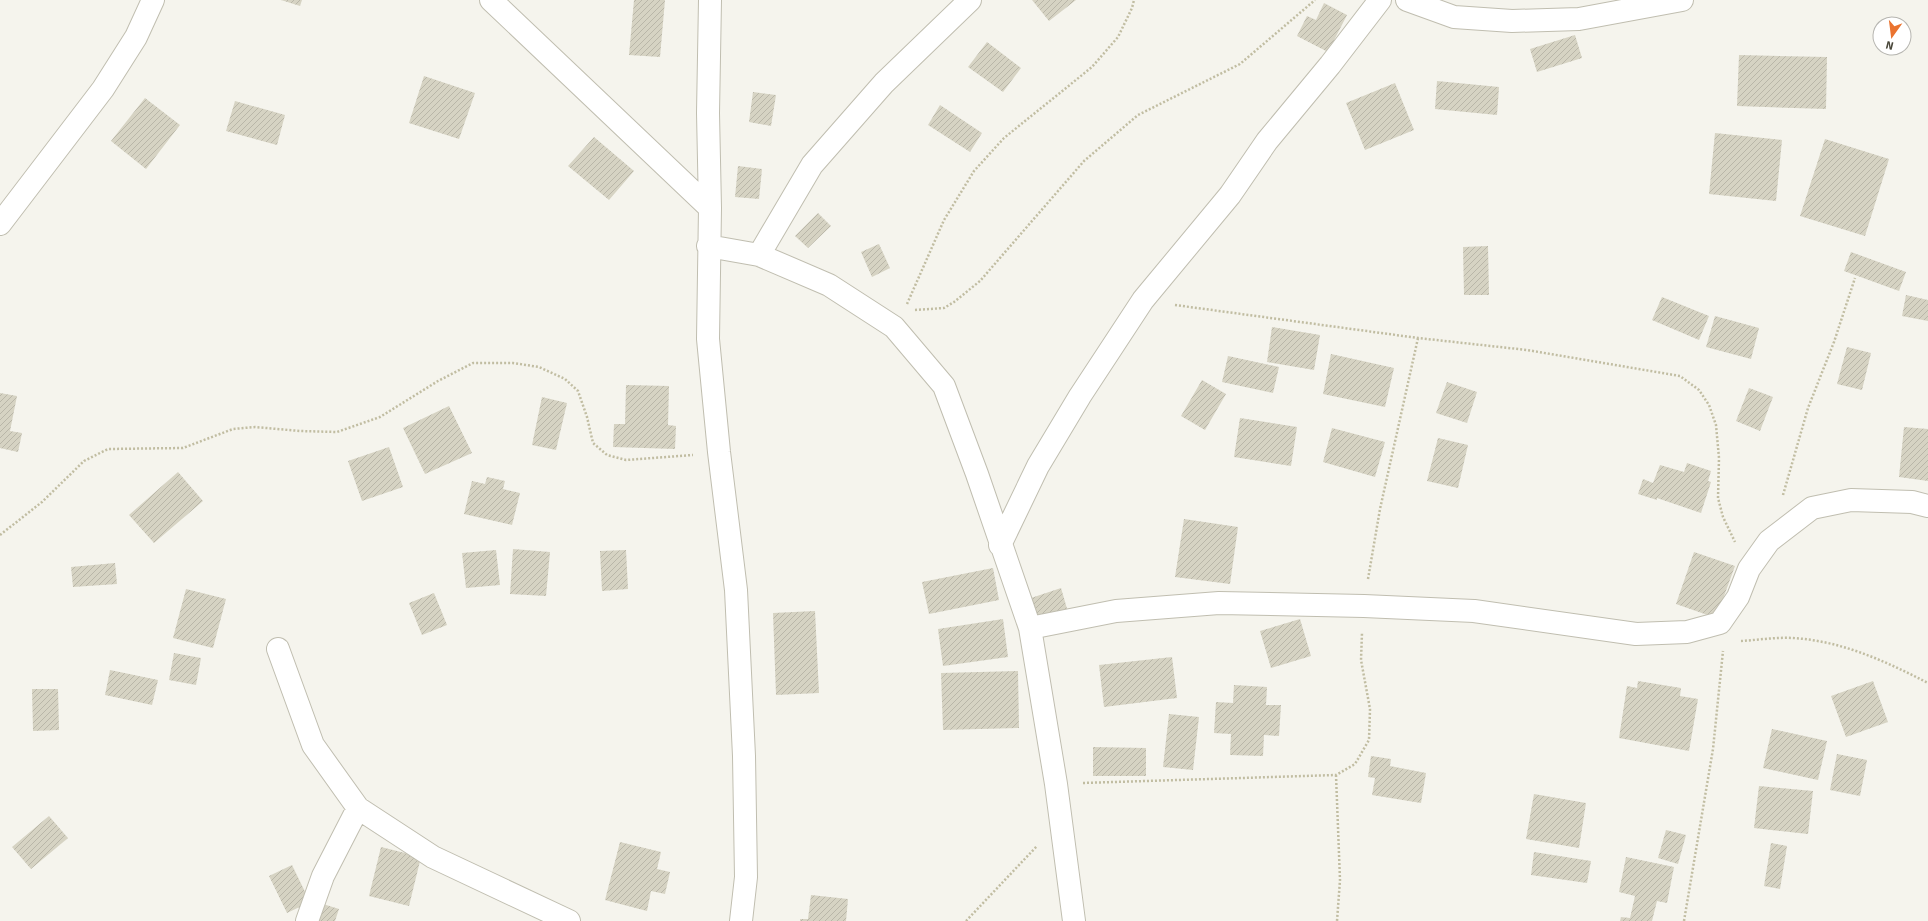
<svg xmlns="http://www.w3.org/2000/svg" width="1928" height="921" font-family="Signika,sans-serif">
<defs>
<pattern id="building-hatch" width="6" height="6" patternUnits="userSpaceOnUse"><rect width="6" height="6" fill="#d6d3c3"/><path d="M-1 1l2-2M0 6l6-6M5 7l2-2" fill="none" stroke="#b9b6a8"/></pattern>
</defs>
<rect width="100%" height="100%" fill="#f5f4ed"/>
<path fill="url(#building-hatch)" d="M281,0H302L300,6Z
M634,0H665L660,57L629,55Z
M1032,0H1076L1049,21Z
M1324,3L1347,15L1328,52L1297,36L1307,16L1316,20Z
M1575,35L1582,58L1537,72L1530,49Z
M987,42L1021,68L1003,92L968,67Z
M1739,55L1827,57L1826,109L1737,106Z
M424,76L475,93L459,139L409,123Z
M1437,81L1499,87L1497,115L1435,109Z
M1395,83L1414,130L1365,150L1346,103Z
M753,92L776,95L771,126L749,122Z
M145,98L180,125L146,169L111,141Z
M235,101L285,115L277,145L226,131Z
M940,105L982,133L970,152L928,125Z
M1715,133L1782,140L1776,201L1709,194Z
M594,137L634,171L609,200L568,166Z
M1825,139L1889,159L1865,236L1800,216Z
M738,166L762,169L759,199L735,197Z
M818,213L831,226L808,248L795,236Z
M879,244L890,268L872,277L861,252Z
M1488,246L1489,295H1464L1463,247Z
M1851,252L1906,272L1899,291L1844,271Z
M1906,295L1928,300V321L1902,316Z
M1662,297L1709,316L1699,340L1652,320Z
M1715,316L1759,328L1751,359L1706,347Z
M1272,327L1320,335L1314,370L1267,362Z
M1847,347L1871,353L1862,390L1837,384Z
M1331,354L1394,368L1385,407L1323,394Z
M1228,356L1279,367L1273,393L1222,382Z
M1202,380L1226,394L1205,430L1181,416Z
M1447,382L1477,392L1467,423L1436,413Z
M626,385L669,386L668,425L676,426L675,449L613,447L614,424H625Z
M1749,388L1773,397L1760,431L1736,421Z
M0,393L17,396L10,431L22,433L18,452L0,448Z
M542,397L567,403L556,450L532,445Z
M449,406L472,453L425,474L403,428Z
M1240,418L1297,427L1291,466L1234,457Z
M1904,427L1928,429V481L1899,477Z
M1332,428L1385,442L1375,477L1323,462Z
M1438,438L1468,445L1458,488L1427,481Z
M389,447L403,487L362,501L348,461Z
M1687,463L1711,471L1708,481L1711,482L1701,513L1657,498V500L1638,494L1643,479L1653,483L1660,465L1684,472Z
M178,472L203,501L154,543L129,515Z
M487,477L505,481L503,489L520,493L512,525L464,514L472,481L485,484Z
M1184,519L1238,527L1230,584L1175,577Z
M513,549L550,552L546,596L510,594Z
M496,550L500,585L466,588L462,553Z
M626,550L628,589L602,591L600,551Z
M1694,552L1735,566L1716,618L1676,604Z
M115,563L117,584L73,587L71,567Z
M993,568L999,600L929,614L922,582Z
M1061,588L1068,612L1033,624L1025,600Z
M186,589L226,599L213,648L173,638Z
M434,593L447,625L422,635L409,603Z
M815,611L819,693L776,695L773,613Z
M1003,619L1008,657L943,666L938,629Z
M1300,619L1311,656L1271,668L1260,631Z
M174,653L201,658L196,685L169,680Z
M1172,657L1177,698L1104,707L1099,665Z
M110,670L158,680L152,705L105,695Z
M1018,671L1019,728L943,730L941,673Z
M1638,681L1681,688L1680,696L1698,699L1689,751L1619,738L1627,686L1637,688Z
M1873,681L1888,722L1846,737L1831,696Z
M1234,685L1267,687L1266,705H1281L1279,736L1264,735L1263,756L1230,755L1231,734L1214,733L1216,702L1233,703Z
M32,689H58L59,730L33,731Z
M1169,714L1199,717L1193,770L1163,767Z
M1772,729L1827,741L1818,780L1763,768Z
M1093,747L1146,748V776H1093Z
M1837,754L1867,760L1860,796L1830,790Z
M1371,756L1391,759L1390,766L1426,773L1421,803L1372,795L1375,778L1368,777Z
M1759,786L1813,791L1808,834L1754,828Z
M1534,794L1586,803L1579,848L1526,839Z
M49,816L68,838L31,869L12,847Z
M1666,830L1686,835L1678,864L1658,858Z
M620,842L661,852L657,869L670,872L665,894L651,891L647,911L605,900Z
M1771,843L1787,846L1780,889L1764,886Z
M381,847L421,857L409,906L369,896Z
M1534,852L1591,861L1587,883L1531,875Z
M1626,857L1674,867L1667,903L1657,901L1652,921H1620L1621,917L1630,918L1635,896L1619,892Z
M292,865L310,902L287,913L269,876Z
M811,895L848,899L846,921H800V919H808Z
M323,904L339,909L335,921H318Z"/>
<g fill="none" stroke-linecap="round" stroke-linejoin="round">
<defs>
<path id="street" d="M491,0L710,208
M710,0L708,113L710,208L708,339L719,452L736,590L744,756L746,877L741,921
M1407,0L1454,17L1512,21L1579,19L1682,0
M0,224L103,89L136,37L153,0
M708,246L759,255L829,285L894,327L944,386L977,474L1030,628L1056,784L1074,921
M759,255L812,165L884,83L970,0
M1000,545L1038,466L1080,396L1143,300L1230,195L1267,141L1330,65L1380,0
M1030,628L1116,611L1219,603L1364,606L1474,611L1636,634L1687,632L1720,623L1738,597L1749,569L1769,541L1812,508L1851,500L1912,502L1928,506
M278,649L313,745L358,808L433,857L569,921
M307,921L323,876L358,808"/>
</defs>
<use href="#street" stroke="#c0beb0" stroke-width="24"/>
<path stroke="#c1bda2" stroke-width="2.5" stroke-dasharray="2 2" stroke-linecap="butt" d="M907,304L944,220L974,171L1004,138L1092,67L1118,37L1132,8L1134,0
M1175,305L1418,338L1527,350L1680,376L1699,390L1709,405L1716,425L1719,458L1718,498L1723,517L1735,542
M915,310L944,308L954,302L980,281L1084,161L1138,115L1240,64L1315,0
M1783,495L1808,408L1834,342L1855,278
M0,535L42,502L84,461L108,449L183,448L233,429L255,427L300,431L337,432L380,417L438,381L473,363H513L539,367L565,379L578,391L587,417L593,443L607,455L626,460L693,455
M1368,579L1380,509L1418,338
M1741,641C1758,640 1776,637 1793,638C1842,641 1885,661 1928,683
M1336,775L1340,880L1337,921
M1083,783L1336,775L1355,764L1369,740L1370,709L1361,660L1362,633
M966,921L1037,846
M1684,921L1713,749L1723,651"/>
<use href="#street" stroke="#fff" stroke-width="22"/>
</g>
<g transform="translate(1892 36) rotate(194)"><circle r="19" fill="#ffffff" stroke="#b6b5b0"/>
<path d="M0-3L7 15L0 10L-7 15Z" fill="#ea732f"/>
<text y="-6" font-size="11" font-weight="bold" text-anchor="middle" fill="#49473a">N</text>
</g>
</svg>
